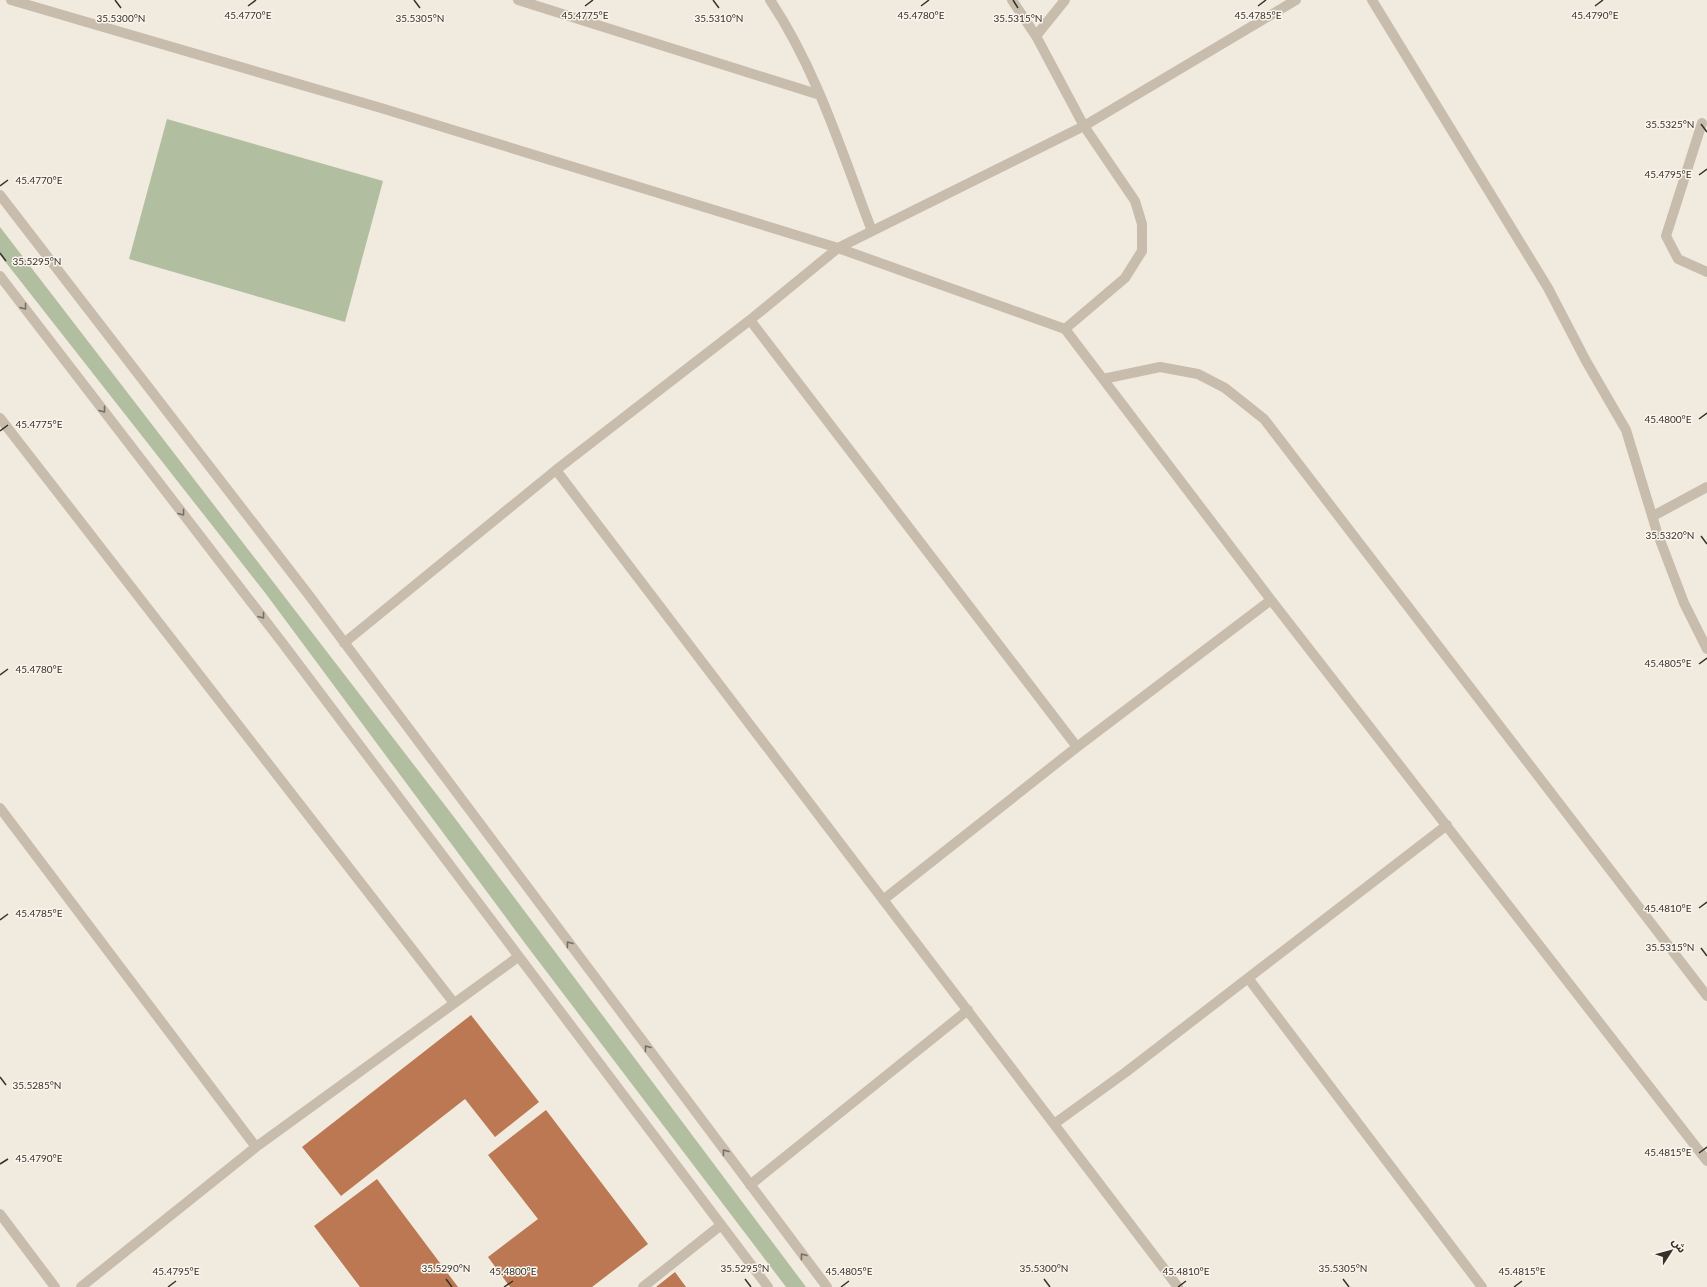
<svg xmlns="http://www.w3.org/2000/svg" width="1707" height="1287" font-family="Lato,'Noto Sans Arabic',sans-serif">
<rect width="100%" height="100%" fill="#f1ebdf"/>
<path fill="#b1bfa0" d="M167,119L383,181L345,322L129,259Z
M0,227L454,817L806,1287H786L527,946L266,594L0,255Z"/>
<path fill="#bc7852" d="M471,1015L539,1102L495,1137L465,1099L341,1196L302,1147Z
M546,1110L648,1244L592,1287H510L488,1257L538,1219L488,1155Z
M377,1179L458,1287H360L314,1226Z
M675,1272L686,1287H656Z"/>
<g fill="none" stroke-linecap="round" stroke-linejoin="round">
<path stroke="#c8bcac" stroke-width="10" d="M518,0L820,95
M770,0C817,70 842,153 872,231"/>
<path stroke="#c8bcac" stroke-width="10" d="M11,0L381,108L838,248L1065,329L1271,600L1707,1161
M1012,0L1036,36L1084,126L1135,201L1142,224V251L1125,278L1065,329
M1372,0L1548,288L1586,361L1626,430L1657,532L1684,603L1707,649
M1036,36L1065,0
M1702,123L1666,236L1678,259L1707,272
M0,195L308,594L827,1287
M0,276L284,645L768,1287
M750,320L1077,747
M1103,379L1160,367L1198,374L1225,388L1264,419L1707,996
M0,418L454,1003
M556,470L1178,1287
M1653,516L1707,487
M344,643L556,470L750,320L838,248L1084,126L1296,0
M0,808L256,1147
M883,900L1077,747L1271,600
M1248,978L1482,1287
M1054,1124L1126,1072L1447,825
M750,1185L968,1010
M0,1214L55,1287
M81,1287L256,1147L518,957
M643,1287L721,1225"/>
</g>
<defs><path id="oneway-chevron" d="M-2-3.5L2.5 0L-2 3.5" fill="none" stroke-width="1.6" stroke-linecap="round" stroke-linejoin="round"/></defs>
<g stroke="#786f64">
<use href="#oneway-chevron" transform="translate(24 307) rotate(52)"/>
<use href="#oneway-chevron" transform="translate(103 410) rotate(52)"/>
<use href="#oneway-chevron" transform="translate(182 513) rotate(52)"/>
<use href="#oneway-chevron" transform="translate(262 616) rotate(52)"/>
<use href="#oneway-chevron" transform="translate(569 944) rotate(-127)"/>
<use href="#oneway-chevron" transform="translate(647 1048) rotate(-127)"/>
<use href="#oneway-chevron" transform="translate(725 1152) rotate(-127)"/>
<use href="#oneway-chevron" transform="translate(803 1256) rotate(-127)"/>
</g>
<path fill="none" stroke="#37302a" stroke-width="1.5" d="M115,0L121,8M414,0L420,8M713,0L719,8M1013,0L1018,8M248,6L256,0M585,6L593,0M921,6L929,0M1258,6L1266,0M1595,6L1603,0M1701,124L1707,132M1699,175L1707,169M0,186L8,180M0,253L6,261M1699,419L1707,413M0,431L8,425M1701,536L1707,544M1699,664L1707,658M0,675L8,669M1699,908L1707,902M0,920L8,914M1701,948L1707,956M0,1077L6,1085M1699,1153L1707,1147M0,1164L8,1159M446,1279L452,1287M745,1279L751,1287M1044,1279L1050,1287M1343,1279L1349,1287M168,1287L176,1281M504,1287L513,1281M841,1287L849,1281M1178,1287L1186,1281M1514,1287L1522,1281"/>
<g font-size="10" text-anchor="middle" fill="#37302a" stroke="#f9f4ec" stroke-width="3" stroke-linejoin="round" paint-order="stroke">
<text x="1258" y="19">45.4785°E</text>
<text x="248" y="19">45.4770°E</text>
<text x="585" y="19">45.4775°E</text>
<text x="921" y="19">45.4780°E</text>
<text x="1595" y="19">45.4790°E</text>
<text x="121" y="22">35.5300°N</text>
<text x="420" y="22">35.5305°N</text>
<text x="719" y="22">35.5310°N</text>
<text x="1018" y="22">35.5315°N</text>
<text x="1670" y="128">35.5325°N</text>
<text x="1668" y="178">45.4795°E</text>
<text x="39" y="184">45.4770°E</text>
<text x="37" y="265">35.5295°N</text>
<text x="1668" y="423">45.4800°E</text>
<text x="39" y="428">45.4775°E</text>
<text x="1670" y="539">35.5320°N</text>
<text x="1668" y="667">45.4805°E</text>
<text x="39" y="673">45.4780°E</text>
<text x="1668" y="912">45.4810°E</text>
<text x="39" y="917">45.4785°E</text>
<text x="1670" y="951">35.5315°N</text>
<text x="37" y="1089">35.5285°N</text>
<text x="1668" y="1156">45.4815°E</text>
<text x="39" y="1162">45.4790°E</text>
<text x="446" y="1272">35.5290°N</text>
<text x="745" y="1272">35.5295°N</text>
<text x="1044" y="1272">35.5300°N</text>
<text x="1343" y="1272">35.5305°N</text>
<text x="176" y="1275">45.4795°E</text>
<text x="513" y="1275">45.4800°E</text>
<text x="849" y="1275">45.4805°E</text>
<text x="1186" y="1275">45.4810°E</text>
<text x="1522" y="1275">45.4815°E</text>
</g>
<g transform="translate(1671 1251) rotate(54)" stroke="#f9f4ec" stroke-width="3" paint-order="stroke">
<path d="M0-3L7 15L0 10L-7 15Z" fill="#37302a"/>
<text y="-6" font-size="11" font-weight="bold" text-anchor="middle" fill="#37302a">ش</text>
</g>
</svg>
